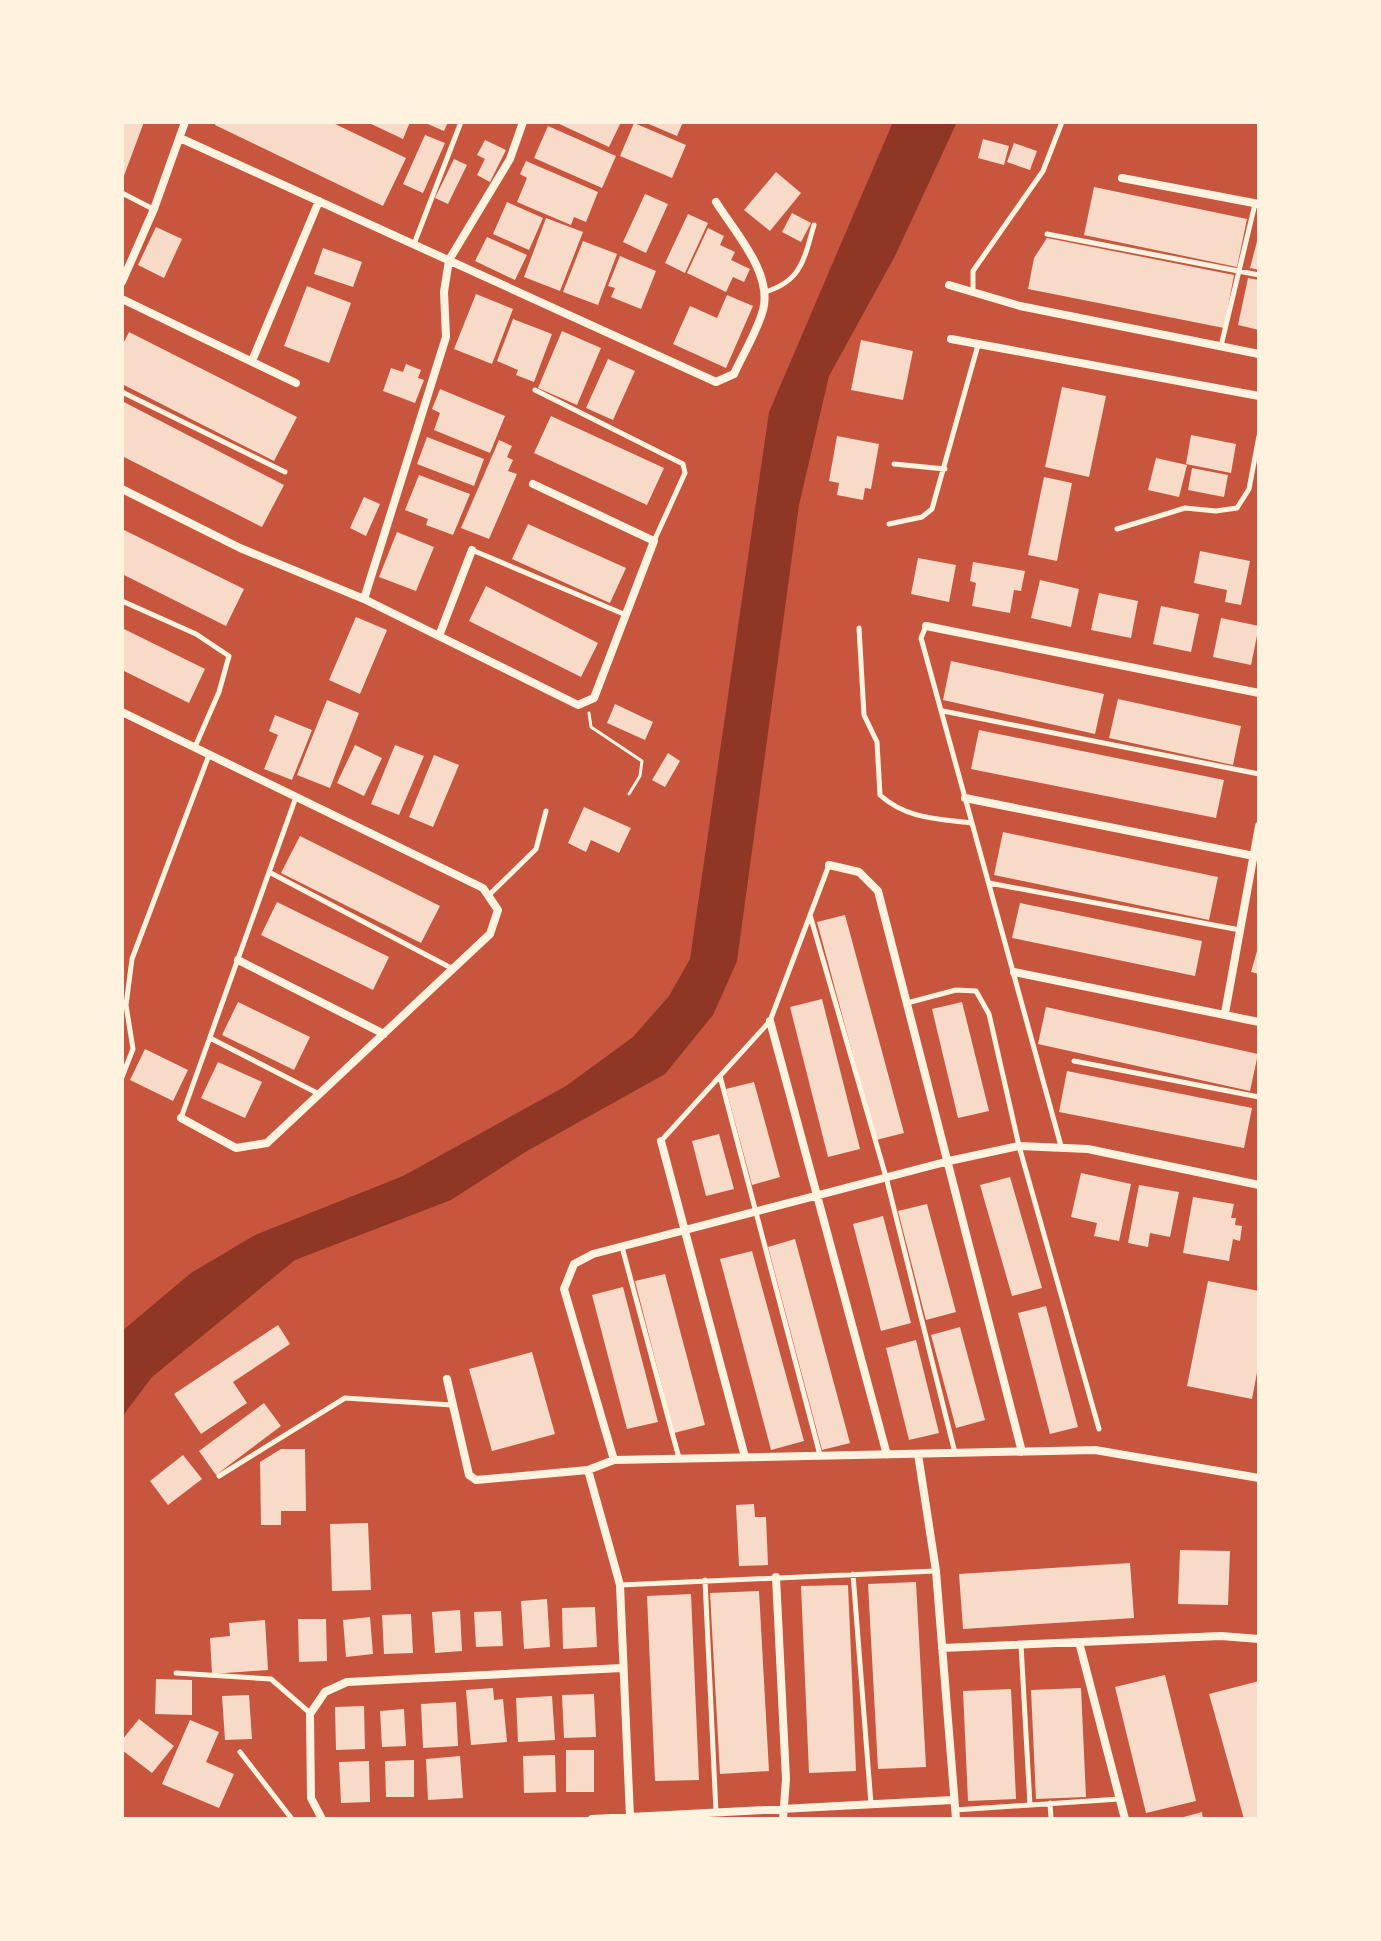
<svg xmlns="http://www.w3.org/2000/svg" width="1381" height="1941" font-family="'Noto Sans',sans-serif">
<rect width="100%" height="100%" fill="#c8553d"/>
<path fill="#8f3625" d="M893,122H957L895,256L829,376L799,505L737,961L713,1015L665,1074L527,1151L451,1200L295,1260L152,1377L122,1417V1331L191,1273L255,1235L403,1176L566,1086L633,1037L669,996L690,959L769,412Z"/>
<path fill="#f7dbc8" d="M122,122H144L122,181Z
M216,122H331L406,158L383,206L215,125Z
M367,122H410L403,139Z
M423,122H448L444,131Z
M555,122H621L609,147Z
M644,122H683L677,136Z
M634,123L686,145L672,178L620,156Z
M548,126L616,156L602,188L534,158Z
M425,135L445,143L423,193L403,184Z
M983,139L1009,146L1004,165L978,158Z
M485,140L506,150L490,182L477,175L485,159L477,155Z
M1014,143L1037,151L1030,170L1007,162Z
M454,159L467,165L448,204L435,198Z
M526,161L598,192L586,222L574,217L571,225L517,202L527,178L520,174Z
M776,172L801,193L770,231L744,210Z
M1094,187L1247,219L1237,267L1084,235Z
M645,194L668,204L646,253L623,242Z
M507,202L543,218L529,250L493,234Z
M792,213L811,223L801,242L782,232Z
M688,214L708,223L685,273L665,263Z
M546,218L583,232L560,291L524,277Z
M156,227L182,239L164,278L138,265Z
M708,228L724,236L720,245L735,252L731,260L750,269L744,282L733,277L726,292L687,273Z
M1259,234V270L1250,268Z
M487,237L527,255L515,280L475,261Z
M1047,238L1234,275L1224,328L1028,289L1034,258Z
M583,241L617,254L598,305L563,292Z
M323,248L362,262L353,287L314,274Z
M620,256L656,271L641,309L611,297L615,288L608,286Z
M1248,278L1259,280V330L1238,325Z
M307,286L351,303L329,363L284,346Z
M476,294L513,309L492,364L454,349Z
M727,295L753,306L726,368L673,344L690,306L717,318Z
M513,319L552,334L534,382L516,375L518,370L497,361Z
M562,331L601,348L577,405L538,388Z
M129,332L297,417L274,461L122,384V346Z
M861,340L913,351L903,400L851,390Z
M608,359L635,371L613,420L586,408Z
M406,364L421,370L418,378L424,380L415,403L383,391L391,368L403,372Z
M1062,387L1106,396L1089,477L1045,467Z
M440,389L505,416L490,453L434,430L440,413L432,409Z
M122,401L284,485L262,527L122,456Z
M551,416L664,468L647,505L534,453Z
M1191,435L1236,444L1231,473L1186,464Z
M837,436L879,444L871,489L865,488L863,500L837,495L839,483L829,481Z
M427,437L484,459L474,486L417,464Z
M499,440L512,446L507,457L513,460L508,471L517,474L489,539L461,528Z
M1156,458L1187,465L1179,497L1148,490Z
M1192,468L1228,475L1224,497L1188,490Z
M419,475L470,494L453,535L426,525L428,519L405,510Z
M1044,477L1072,483L1057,561L1028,555Z
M364,497L380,504L366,536L350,528Z
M528,524L626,568L610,603L512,559Z
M122,529L244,589L226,626L122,574Z
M397,532L434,547L416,591L379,577Z
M1200,551L1250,561L1241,605L1225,602L1227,590L1194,583Z
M918,558L956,565L949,602L911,594Z
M973,562L1025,571L1021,591L1014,590L1010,613L972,606L976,583L970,581Z
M1040,580L1079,589L1071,627L1031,618Z
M486,586L598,643L581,677L469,621Z
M1099,593L1138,601L1131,638L1091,630Z
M1161,606L1199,614L1191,652L1153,644Z
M356,617L387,630L360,694L329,680Z
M1221,618L1259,626L1251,665L1213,657Z
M122,628L205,669L189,703L122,670Z
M951,661L1104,694L1095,734L943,700Z
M1118,699L1241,726L1233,765L1109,738Z
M327,700L359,713L330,788L297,775Z
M615,704L653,722L645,740L607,723Z
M275,715L312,730L292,780L264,769L278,735L269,731Z
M979,730L1224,780L1216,818L971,769Z
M355,745L382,758L364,796L337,783Z
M395,745L424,756L399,815L371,804Z
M668,753L680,761L665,787L652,780Z
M434,755L459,765L433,827L409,817Z
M584,807L631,828L619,853L591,840L586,852L568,843Z
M1003,832L1218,877L1209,920L994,875Z
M300,836L440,906L421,943L281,873Z
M277,902L389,957L373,990L261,935Z
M1020,903L1202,941L1195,976L1012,938Z
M845,915L904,1133L876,1140L817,922Z
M1259,944V974L1251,972Z
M822,999L860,1149L828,1157L790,1007Z
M238,1002L310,1037L294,1070L222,1035Z
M962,1002L989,1111L958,1118L932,1009Z
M1046,1007L1258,1054L1250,1091L1038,1044Z
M145,1049L188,1070L173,1101L130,1080Z
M218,1062L262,1082L245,1118L201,1098Z
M1067,1071L1252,1108L1244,1148L1059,1112Z
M754,1082L780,1177L752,1185L726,1089Z
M719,1134L734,1189L706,1196L692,1141Z
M1081,1173L1131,1184L1119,1241L1094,1236L1097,1223L1071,1217Z
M1010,1177L1042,1288L1012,1296L980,1185Z
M1139,1185L1179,1192L1170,1237L1150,1233L1148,1247L1128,1243Z
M1193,1197L1234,1204L1231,1218H1236L1235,1225L1242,1226L1240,1241L1233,1239L1229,1261L1183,1253Z
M927,1204L956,1312L926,1320L898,1211Z
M883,1216L911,1323L881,1331L853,1224Z
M795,1239L850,1443L822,1450L768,1247Z
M752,1251L804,1441L771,1450L720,1259Z
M665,1274L705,1425L674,1433L635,1281Z
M1208,1281L1259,1291V1362L1252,1399L1187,1386Z
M623,1287L658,1422L627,1429L592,1295Z
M1046,1306L1078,1427L1050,1434L1018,1313Z
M278,1325L290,1344L233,1382L247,1403L201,1434L174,1394Z
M960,1327L985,1420L956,1428L931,1335Z
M916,1340L939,1433L909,1440L886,1348Z
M532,1352L555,1434L492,1451L469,1369Z
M264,1403L281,1426L216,1475L199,1451Z
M281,1449H305L306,1511H281V1525H261L260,1462Z
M183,1455L202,1479L168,1505L150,1481Z
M754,1504L755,1517H766L768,1565L739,1566L736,1505Z
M368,1523L371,1590L332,1591L330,1524Z
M1180,1550L1230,1551L1228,1605L1178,1604Z
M1130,1563L1134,1618L963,1629L959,1574Z
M916,1582L926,1767L878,1769L868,1584Z
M848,1585L856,1771L809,1773L801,1586Z
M759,1591L769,1771L720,1774L710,1593Z
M691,1594L699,1780L655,1781L647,1596Z
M547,1599L550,1647L524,1649L521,1601Z
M595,1607L597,1647L563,1649L562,1608Z
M460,1610L462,1651L435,1653L432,1612Z
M501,1611L503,1646L476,1647L474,1612Z
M411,1614L413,1653L384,1654L382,1615Z
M370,1617L373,1654L346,1657L343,1620Z
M298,1619H326L327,1661L299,1662Z
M265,1620L268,1670L212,1674L210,1638L230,1636L229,1623Z
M1165,1675L1196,1801L1146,1813L1115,1687Z
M156,1679L192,1680V1715L155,1714Z
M1259,1681V1819H1244L1209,1694Z
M493,1688L494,1700L503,1699L507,1742L471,1745L466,1690Z
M1081,1688L1086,1797L1036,1799L1031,1690Z
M1011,1689L1016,1799L968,1801L963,1691Z
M594,1694L596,1737L564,1738L562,1695Z
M249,1695L252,1739L225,1740L222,1696Z
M552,1696L555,1740L518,1742L516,1698Z
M456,1702L458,1746L423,1748L421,1704Z
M364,1706L365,1749L336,1750L335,1707Z
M404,1709L406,1746L382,1747L380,1711Z
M139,1719L174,1746L152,1773L122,1750V1740Z
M190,1720L219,1732L206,1762L234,1774L219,1808L162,1784Z
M566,1750H594V1792H566Z
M555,1755L556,1792L524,1793L523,1756Z
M460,1756L463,1798L428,1800L426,1759Z
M414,1760V1797H386L385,1761Z
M369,1761L370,1802L341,1803L339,1762Z
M1202,1812L1203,1819H1180V1818Z"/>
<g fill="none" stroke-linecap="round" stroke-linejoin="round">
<path stroke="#fff3e0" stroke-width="3" d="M589,713L591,727L642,761L640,776L629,794"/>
<path stroke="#fff3e0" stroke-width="5" d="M122,193L153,209
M1047,234L1259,275
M414,244L461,122
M973,291V271L1043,171L1062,122
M765,292C802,281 804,259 814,225
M1221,346L1255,204
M535,390L683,464L685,473L654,541
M122,392L285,472
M894,464L945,469
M889,524L922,517L932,509L978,345
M1117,529L1185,508L1216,511L1237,508L1249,489L1259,436
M472,550L626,615
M122,601L196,634L229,656L219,692L195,747
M926,626L921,638L1061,1146
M859,628L864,715L877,742L880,795C906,819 939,819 972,823
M943,711L1259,774
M269,872L453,969
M989,883L1240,930
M489,895L536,849L546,811
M810,915L886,1177L955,1453
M907,1003L956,990L976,991L989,1014L1019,1146L1099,1429
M210,1038L319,1094
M1074,1061L1259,1097
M720,1076L820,1455
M122,1077L133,1049L126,1005L132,959L209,755
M181,1118L296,797
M661,1141L770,1021L829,865
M622,1247L679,1458
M219,1476L345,1398L452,1405
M853,1574L871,1804
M705,1580L716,1812
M620,1585L935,1571
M1021,1645L1030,1805
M176,1673L271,1679L310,1713
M240,1752L292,1819
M1050,1803L1051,1819
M955,1810L1119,1799"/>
<path stroke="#fff3e0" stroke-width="8" d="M180,138L716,382L734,374C743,354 757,332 763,310C773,273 734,231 716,202
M1122,178L1259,204
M122,282L154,209L185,122
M949,285L1020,306L1259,354
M122,299L296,383
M951,339L1259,396
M252,361L319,201
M122,489L240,548L364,599L578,705L594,698L654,541L533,484
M364,599L446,337L444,292L449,260L510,159L523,122
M926,626L1259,693
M439,636L472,550
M122,712L483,888L498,910L490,934L267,1143L236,1148L181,1118
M965,798L1259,857
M829,865L859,872L878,891L1022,1452
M238,960L384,1034
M1014,972L1259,1022
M1225,1013L1259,826
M770,1021L887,1455
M661,1141L745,1457
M447,1379L469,1475L476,1480L588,1470L614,1460L1095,1450L1259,1478
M918,1454L936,1571L956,1819
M614,1460L564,1289L574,1264L593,1254L949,1161L1019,1146L1088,1149L1259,1185
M588,1470L620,1585L630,1817
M776,1577L786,1779L783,1819
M1079,1642L1125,1819
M942,1648L1221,1636L1259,1639
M322,1819L311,1798L310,1714L325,1692L347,1682L622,1668
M592,1819L953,1800"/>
</g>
<rect width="1381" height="1941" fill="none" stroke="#fff3e0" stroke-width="248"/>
</svg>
